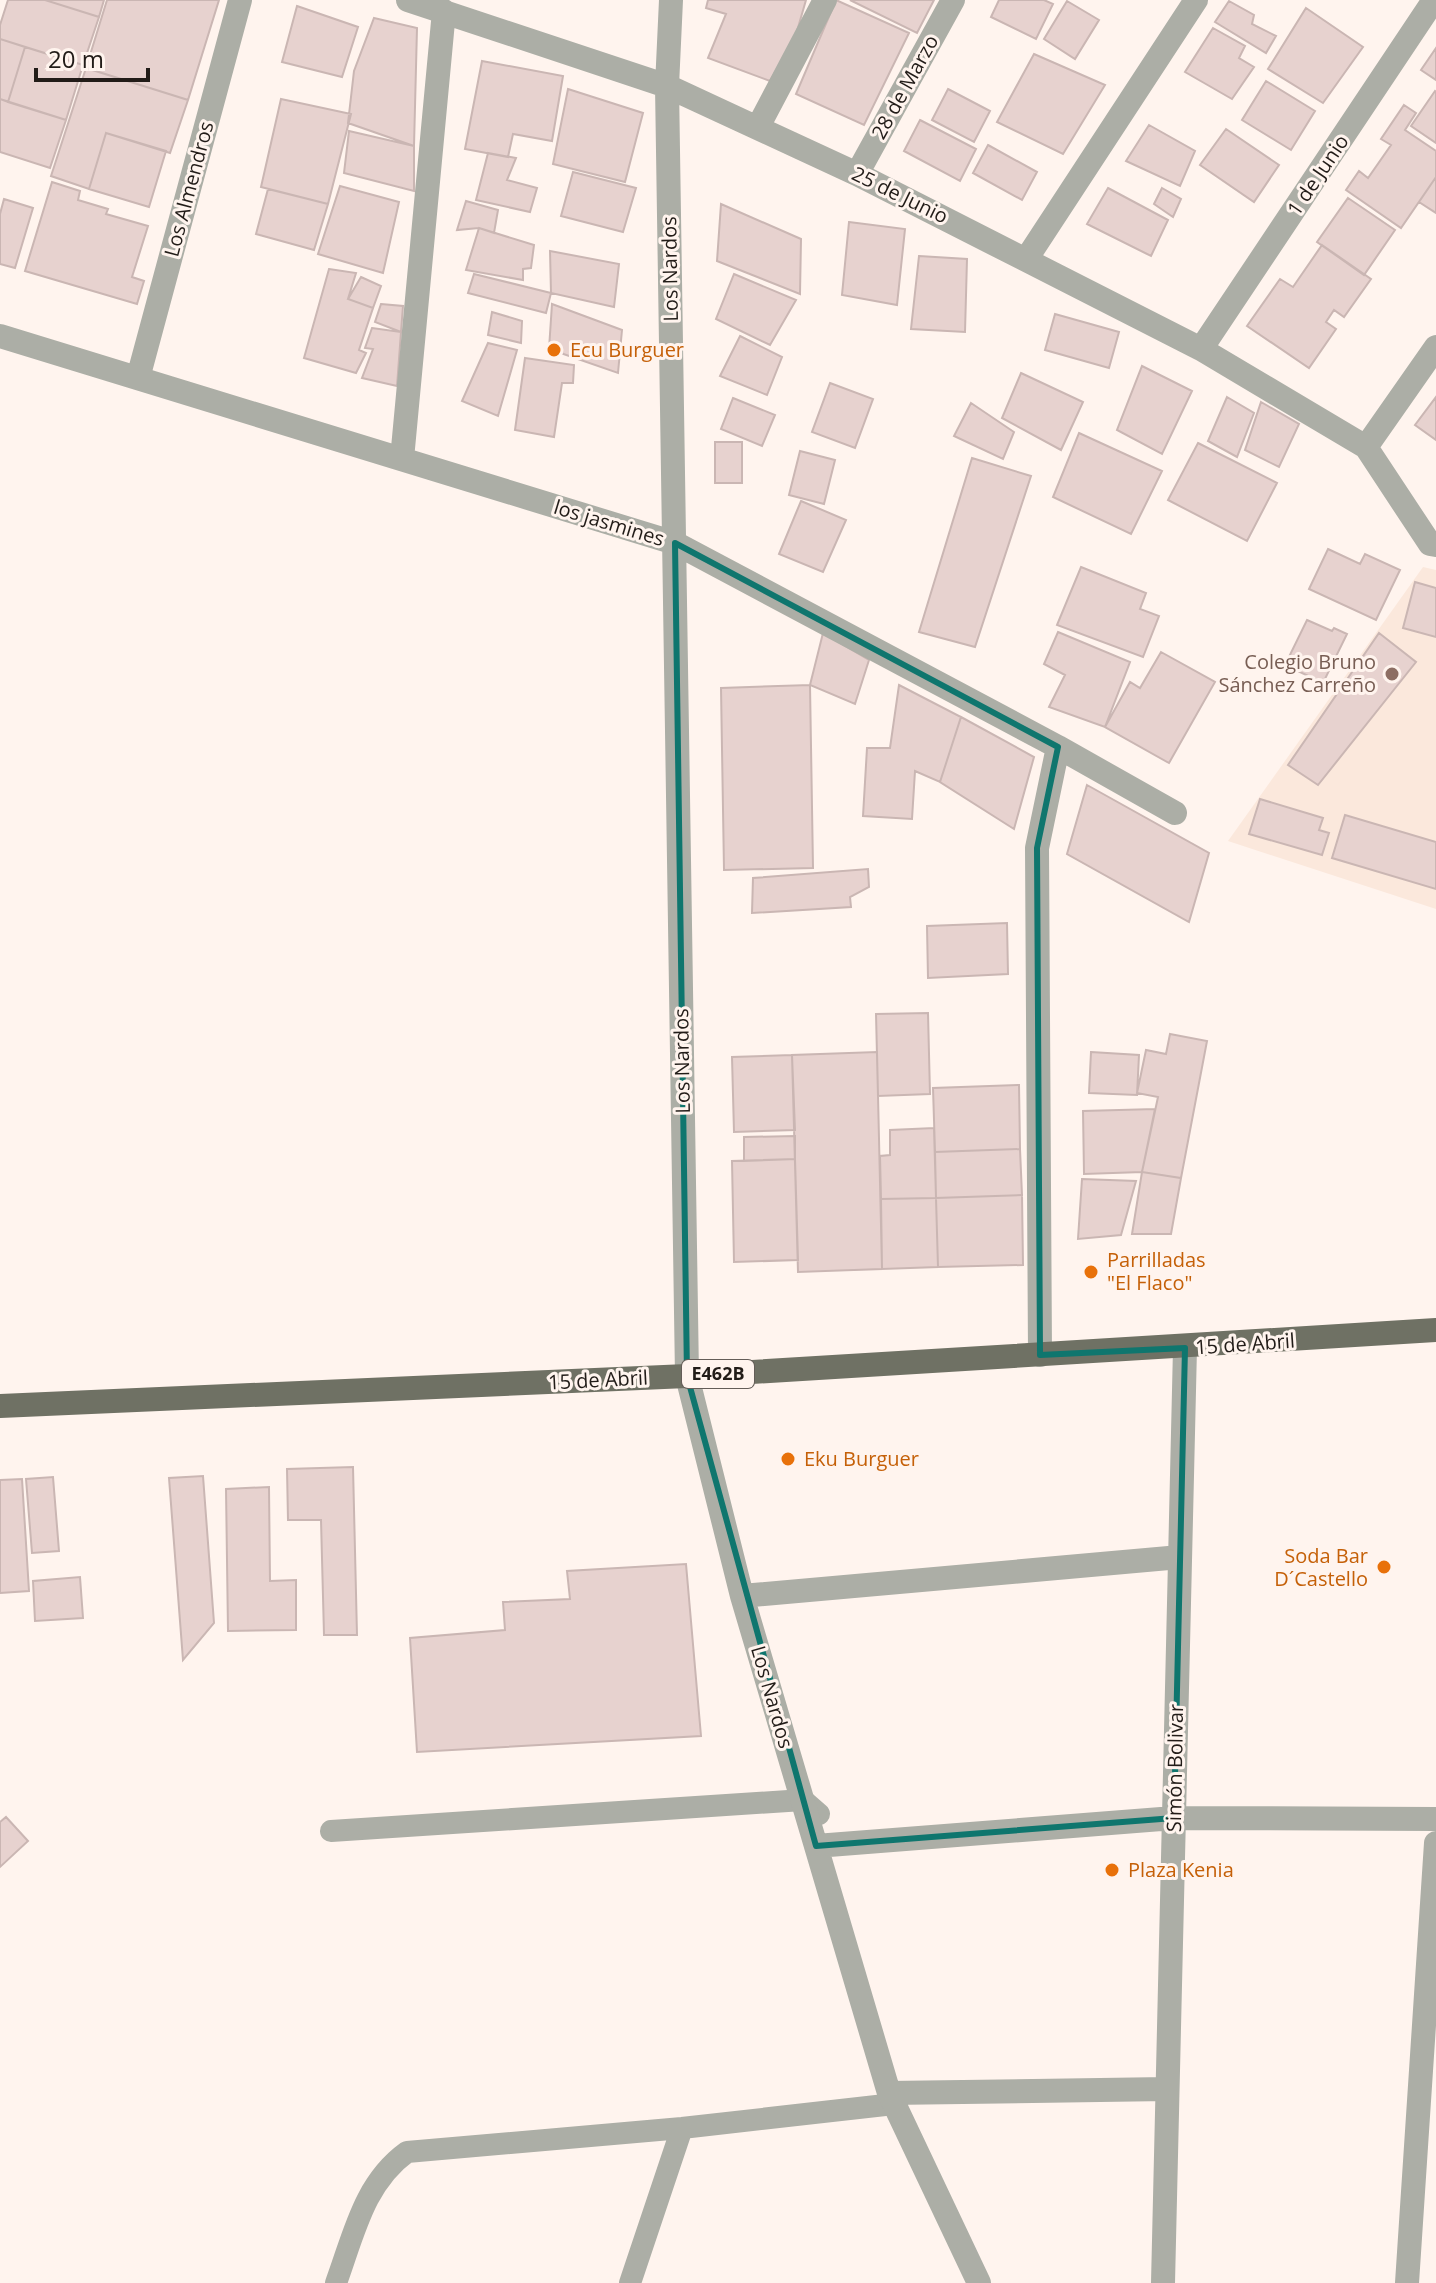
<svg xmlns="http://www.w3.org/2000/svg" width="1436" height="2283" font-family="'Open Sans',sans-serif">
<rect width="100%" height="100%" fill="#fff4ee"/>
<path fill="#fbe8dc" d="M1423,567L1436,570V909L1228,841Z"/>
<path fill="#e7d2cf" stroke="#cab6b3" stroke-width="2" d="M8,0H45L99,17L83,65L0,39V25Z
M45,0H104L99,17Z
M107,0H219L188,100L86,68Z
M708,0H806L795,38L770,81L708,58L726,14L706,8Z
M836,0L909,33L864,125L796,94Z
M850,0H934L917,33Z
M999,0H1044L1053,4L1036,39L991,17Z
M1067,1L1099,20L1075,59L1044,39Z
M1229,1L1254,15L1252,24L1276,36L1266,53L1215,22Z
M297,6L358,27L342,77L282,62Z
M1306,8L1363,47L1323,103L1268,69Z
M374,18L417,28L414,146L348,123L354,71Z
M1213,28L1245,46L1239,58L1254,67L1232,99L1185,72Z
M0,39L25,47L8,102L0,99Z
M25,47L83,65L66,120L8,102Z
M1436,48V80L1421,70Z
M1034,54L1105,85L1063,154L997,122Z
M482,61L563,76L552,141L513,134L508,157L465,149Z
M86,68L188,100L170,153L106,133L89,189L51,176Z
M1266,81L1315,111L1291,150L1242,120Z
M568,89L643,113L625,182L553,164Z
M948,89L990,111L974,142L932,120Z
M1435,91L1436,92V143L1411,126Z
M0,99L66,120L50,168L0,152Z
M281,99L351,114L328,204L261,187Z
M1404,105L1416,113L1405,130L1436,151V177L1401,228L1346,190L1359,171L1368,178L1391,145L1381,139Z
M920,120L976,149L960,181L904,151Z
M1149,125L1195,151L1180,186L1126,161Z
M1226,129L1279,165L1254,202L1200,165Z
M349,131L414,146V191L344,173Z
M106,133L166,151L149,207L89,189Z
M988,145L1037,172L1022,200L973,173Z
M488,153L516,158L507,180L537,188L530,212L476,200Z
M573,172L636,188L623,232L561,216Z
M1436,177V213L1419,202Z
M52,182L80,191L78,200L108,209L106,214L148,226L132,277L144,281L137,304L25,271Z
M340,186L399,202L383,273L318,254Z
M1108,188L1168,220L1151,256L1087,224Z
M1162,188L1181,199L1173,217L1154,204Z
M268,189L328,204L314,250L256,234Z
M1348,198L1395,230L1364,275L1317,242Z
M4,199L33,208L15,268L0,264V214Z
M466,201L498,210L494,233L479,228L457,230Z
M721,204L801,239L800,294L717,261Z
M849,222L905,229L897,305L842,295Z
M479,228L534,245L531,268L523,269V280L466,270Z
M1322,245L1371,279L1344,317L1334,310L1326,322L1336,329L1309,368L1247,326L1280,279L1293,287Z
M550,251L619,264L614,307L551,293Z
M919,256L967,259L965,332L911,329Z
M329,269L356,273L348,299L373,308L359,350L366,353L356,373L304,358Z
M474,274L551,293L546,313L468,293Z
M734,274L796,300L770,345L716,319Z
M361,277L381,286L373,308L348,299Z
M381,304L403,306L401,332L375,322Z
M552,304L622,330L618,373L549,349Z
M492,312L522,321L521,343L488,335Z
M1055,314L1119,332L1109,368L1045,350Z
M372,328L401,332L397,386L362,378L373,349L365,348Z
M740,336L782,357L767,395L720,376Z
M488,343L517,350L498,416L462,401Z
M525,358L574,365L573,383H562L554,437L515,430Z
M1142,366L1192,391L1162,454L1117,430Z
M1021,373L1083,402L1061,450L1002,418Z
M830,383L873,399L855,448L812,432Z
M1227,397L1254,413L1237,457L1208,441Z
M1436,397V440L1415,425Z
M733,398L775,415L762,446L721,429Z
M1261,402L1299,424L1279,467L1245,450Z
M971,403L1014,432L1003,459L954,436Z
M1079,433L1162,471L1131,534L1053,497Z
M715,442H742V483H715Z
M1198,443L1277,483L1247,541L1168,500Z
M800,451L835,460L824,504L789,495Z
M972,458L1031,476L975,647L919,632Z
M801,501L846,520L823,572L779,554Z
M1328,549L1360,564L1365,554L1400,570L1376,620L1309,589Z
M1081,567L1146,593L1140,609L1159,616L1143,657L1057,625Z
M1415,582L1436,588V637L1403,628Z
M1307,620L1332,631L1334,628L1347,634L1323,683L1285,665Z
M1058,632L1130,662L1105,727L1049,707L1065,675L1044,664Z
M823,633L869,660L855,704L810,685Z
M1379,633L1416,662L1318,785L1288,765Z
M1161,652L1215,682L1169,763L1105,727L1130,682L1140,688Z
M810,685L813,868L724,870L721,688Z
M899,685L961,717L940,782L915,771L912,819L863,816L867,748H890Z
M961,717L1034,757L1014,829L940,782Z
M1087,785L1209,853L1189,922L1067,854Z
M1260,799L1323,818L1319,830L1329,833L1322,855L1249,834Z
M1345,815L1436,842V889L1332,858Z
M868,869L869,887L850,897L851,907L752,913L753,878Z
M1007,923L1008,974L928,978L927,926Z
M928,1013L930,1094L878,1096L876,1014Z
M1170,1034L1207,1041L1181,1178L1142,1172L1158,1097L1137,1093L1146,1050L1166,1054Z
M877,1052L882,1269L798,1272L792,1055Z
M1091,1052L1139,1055L1137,1095L1089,1093Z
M792,1055L795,1130L734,1132L732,1057Z
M1019,1085L1020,1149L935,1152L933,1088Z
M1155,1109L1142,1172L1084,1174L1083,1111Z
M934,1128L936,1198L881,1199L880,1156L890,1155V1130Z
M795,1136V1159L744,1161V1137Z
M1020,1149L1022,1195L936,1198L935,1152Z
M795,1159L798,1260L734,1262L732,1161Z
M1142,1172L1181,1178L1171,1234H1132Z
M1082,1179L1136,1181L1121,1235L1078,1239Z
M1022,1195L1023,1265L938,1267L936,1198Z
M936,1198L938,1267L882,1269L881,1199Z
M353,1467L357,1635H324L321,1520H288L287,1469Z
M203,1476L214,1623L183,1660L169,1478Z
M53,1477L59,1551L32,1553L26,1479Z
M22,1479L29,1591L0,1593V1480Z
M269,1487L270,1581L296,1580V1630L228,1631L226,1489Z
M686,1564L701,1736L417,1752L410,1638L505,1630L503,1602L570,1599L567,1571Z
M80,1577L83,1618L35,1621L33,1581Z
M6,1817L28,1841L0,1867V1822Z"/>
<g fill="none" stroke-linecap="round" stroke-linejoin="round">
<path stroke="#acaea6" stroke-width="22" d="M331,1831L803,1800L819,1814
M336,2283C354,2234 364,2183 407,2152L682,2128L894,2104
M630,2283L682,2128"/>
<path stroke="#acaea6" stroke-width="24" d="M408,0L667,86L857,174L1201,349L1366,447L1430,544L1436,545
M671,0L667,86L687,1376L742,1596L889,2093L979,2283
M758,127L825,0
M857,174L953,0
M1027,258L1196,0
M0,336L675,543L1058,747L1175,813
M1201,349L1434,0
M138,378L240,0
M1366,447L1436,347
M402,459L444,11
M1040,1355L1037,848L1058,747
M742,1596L1180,1557
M816,1846L1174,1818L1436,1819
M889,2093L1167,2089
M1163,2283L1185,1348
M1407,2283L1436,1843"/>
<path stroke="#6f7164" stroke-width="24" d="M0,1406L687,1376L1436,1330"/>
</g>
<path fill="none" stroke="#0f766e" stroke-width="6" stroke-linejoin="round" d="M675,543L1058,747L1037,848L1040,1355L1185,1348L1174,1818L816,1846L687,1376Z"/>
<g fill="#e8710a" stroke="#fff4ee" stroke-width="3">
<circle cx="554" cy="350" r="8"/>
<circle cx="1091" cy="1272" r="8"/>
<circle cx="788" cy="1459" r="8"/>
<circle cx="1384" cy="1567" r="8"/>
<circle cx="1112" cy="1870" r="8"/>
</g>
<circle fill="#8d6e63" stroke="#fff4ee" stroke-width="3" cx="1392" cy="674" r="8"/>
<g text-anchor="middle" stroke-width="6" stroke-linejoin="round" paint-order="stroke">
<rect fill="#fff4ee" stroke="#645d58" stroke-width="2" x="682" y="1360" width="72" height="28" rx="6"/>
<g font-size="18" font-weight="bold" fill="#221c18">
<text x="718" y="1380">E462B</text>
</g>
<g font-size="20" fill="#221c18" stroke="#fff4ee">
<text transform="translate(905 87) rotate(-61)" y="7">28 de Marzo</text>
<text transform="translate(1318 175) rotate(-56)" y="7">1 de Junio</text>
<text transform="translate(189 189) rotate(-75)" y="7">Los Almendros</text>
<text transform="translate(900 195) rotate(26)" y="7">25 de Junio</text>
<text transform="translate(670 269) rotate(-91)" y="7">Los Nardos</text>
<text transform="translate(609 523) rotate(17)" y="7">los jasmines</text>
<text transform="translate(682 1061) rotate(-91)" y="7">Los Nardos</text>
<text transform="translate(1245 1344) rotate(-4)" y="7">15 de Abril</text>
<text transform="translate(598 1380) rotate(-3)" y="7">15 de Abril</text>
<text transform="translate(772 1697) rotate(74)" y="7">Los Nardos</text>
<text transform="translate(1175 1768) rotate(-89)" y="7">Simón Bolivar</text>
</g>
<g font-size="20" fill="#c56008" stroke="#fff4ee" text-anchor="start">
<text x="570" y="357">Ecu Burguer</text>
<text x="1107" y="1267">Parrilladas<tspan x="1107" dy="23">"El Flaco"</tspan></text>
<text x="804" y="1466">Eku Burguer</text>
<text x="1368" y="1563" text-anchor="end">Soda Bar<tspan x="1368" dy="23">D´Castello</tspan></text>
<text x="1128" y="1877">Plaza Kenia</text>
</g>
<g font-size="20" fill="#785e54" stroke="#fff4ee" text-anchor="end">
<text x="1376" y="669">Colegio Bruno<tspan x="1376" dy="23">Sánchez Carreño</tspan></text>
</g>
</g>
<path d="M36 68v12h112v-12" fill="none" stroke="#221c18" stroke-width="4"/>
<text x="48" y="68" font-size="24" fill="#221c18" stroke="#fff4ee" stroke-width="6" paint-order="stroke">20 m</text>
</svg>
